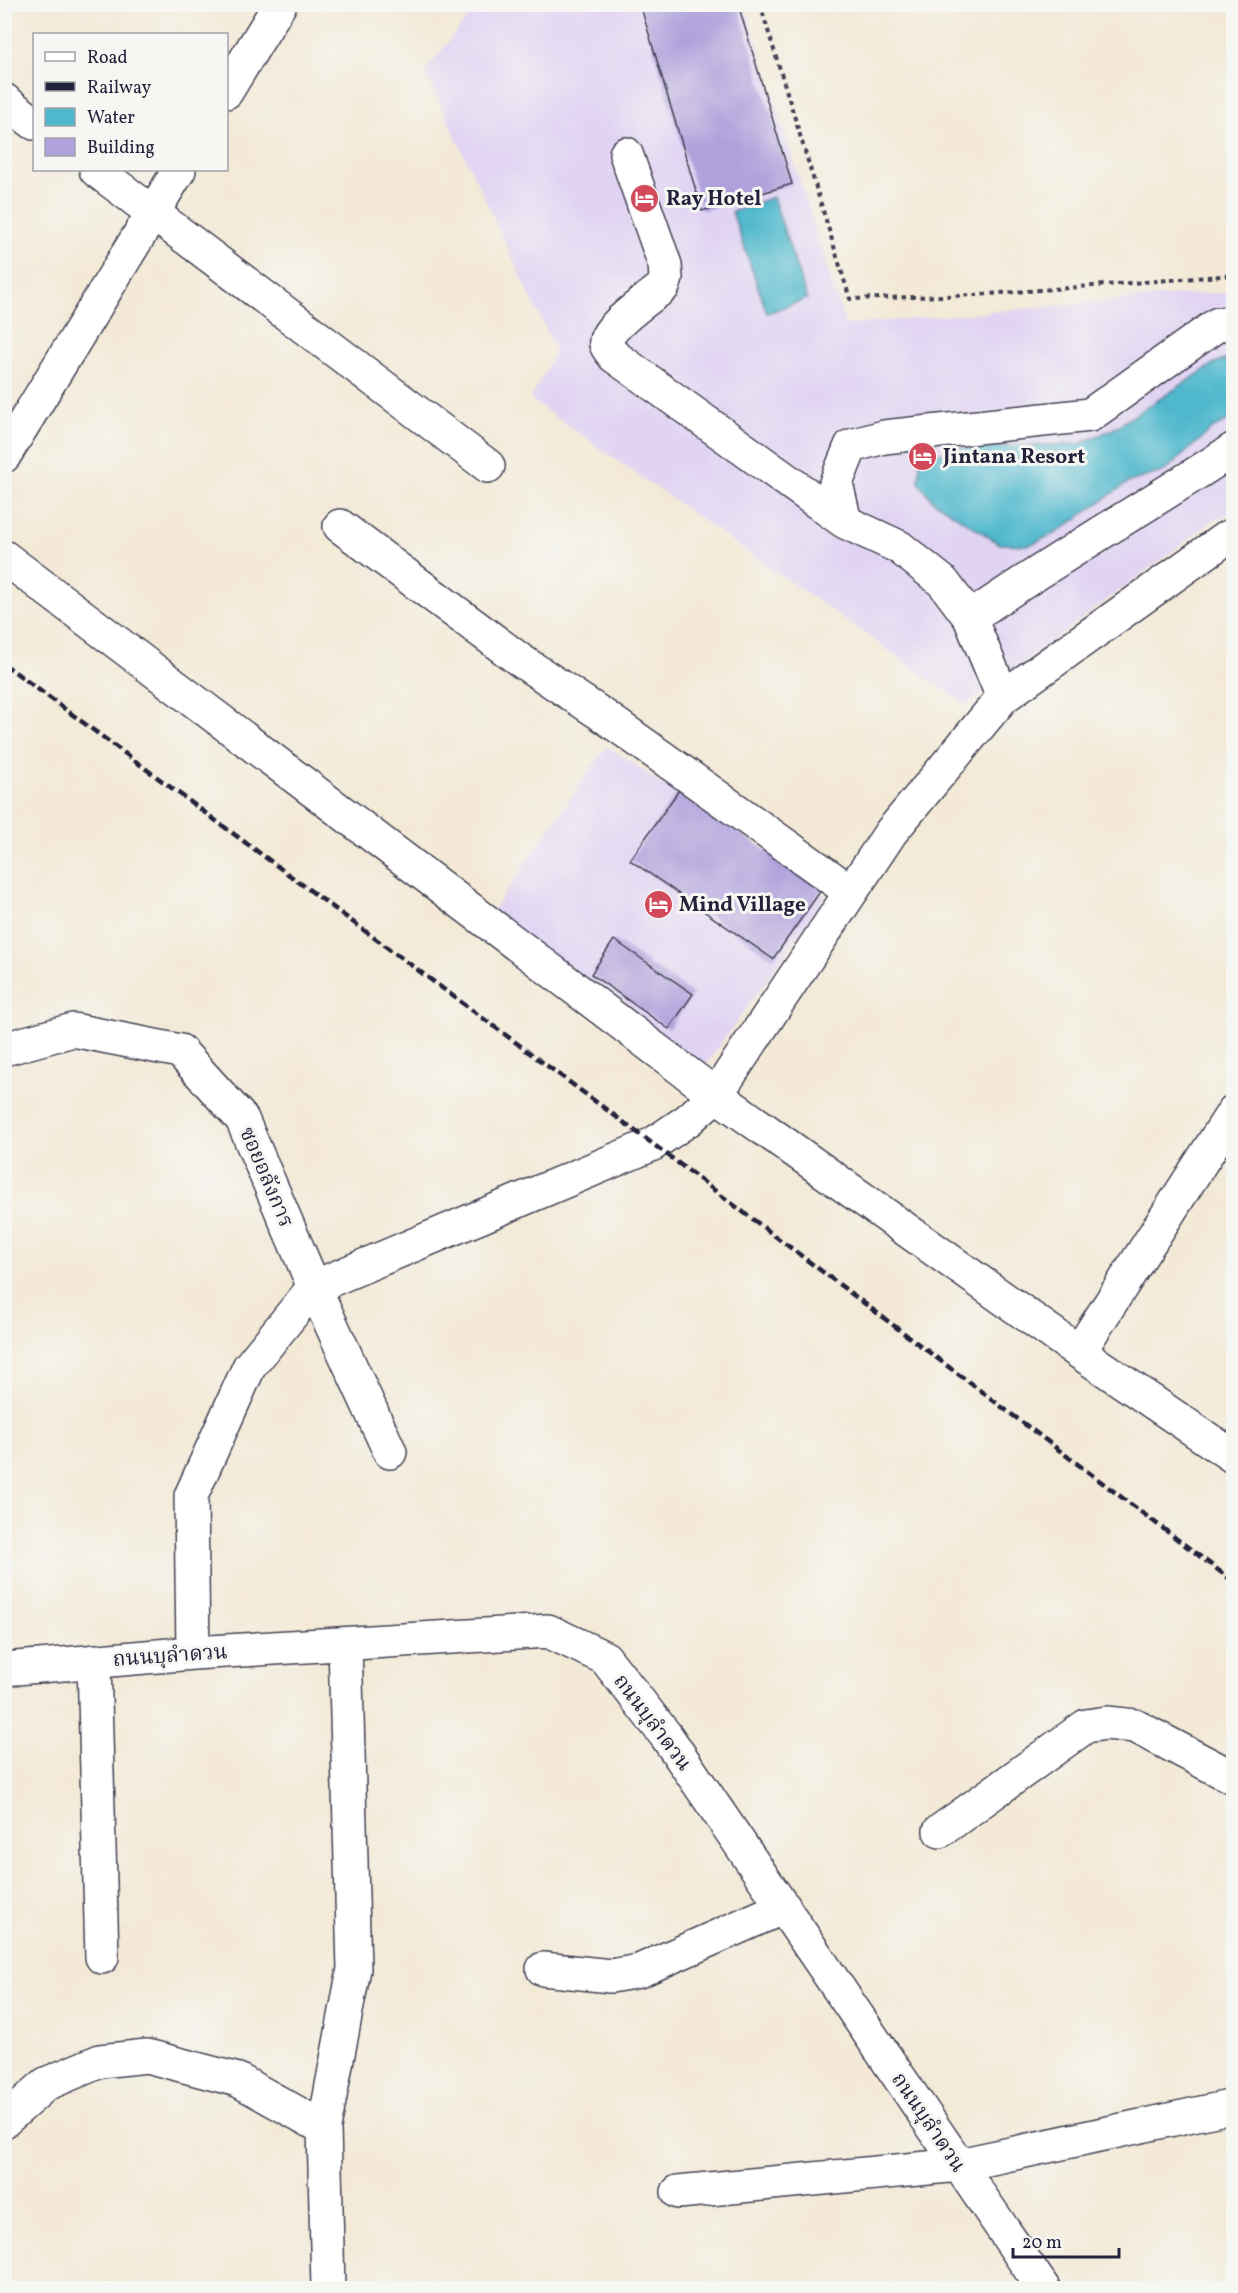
<svg xmlns="http://www.w3.org/2000/svg" width="1238" height="2293" font-family="Vollkorn,'Noto Serif Thai',serif">
<rect width="100%" height="100%" fill="#f6f6f2"/>
<filter id="ink" filterUnits="userSpaceOnUse"><feTurbulence type="fractalNoise" baseFrequency=".0167" numOctaves="2"/><feDisplacementMap in="SourceGraphic" scale="12" xChannelSelector="R" yChannelSelector="G"/><feConvolveMatrix kernelMatrix="1 2 1 2 8 2 1 2 1" color-interpolation-filters="sRGB"/></filter>
<filter id="wash" filterUnits="userSpaceOnUse"><feTurbulence type="fractalNoise" baseFrequency=".008" numOctaves="4" result="noise"/><feDisplacementMap in="SourceGraphic" scale="24" xChannelSelector="R" yChannelSelector="G"/><feGaussianBlur stdDeviation="1.35" result="paint"/><feColorMatrix in="noise" values="0 0 0 0 0 0 0 0 0 0 0 0 0 0 0 0 0 1.4 0 .05"/><feComposite in="paint" operator="in"/></filter>
<g filter="url(#wash)">
<rect width="100%" height="100%" fill="#f3e9d6"/>
<path fill="#e1d4f3" d="M478,5H745L845,325L1155,297L1233,292V512L1214,520L966,705L530,399L556,351L425,71Z
M607,746L826,896L705,1066L491,913Z"/>
<path fill="#50b8cd" stroke="#396d84" stroke-width="1.5" d="M773,197L807,299L767,313L732,212Z
M1233,358V418L1212,429L1165,471L1129,482L1056,533L1029,545L1000,544L933,501L919,483L920,462L934,454L960,448L1079,444L1113,429L1217,362Z"/>
<g id="blocks">
<path fill="#b0a1dc" d="M640,4H738L792,184L702,211Z
M679,790L822,889L773,959L630,860Z
M614,940L693,994L669,1029L591,974Z"/>
</g>
</g>
<g filter="url(#ink)">
<use href="#blocks" fill-opacity="0" stroke="#414052" stroke-width="1.5"/>
<g fill="none" stroke-linecap="round" stroke-linejoin="round">
<defs>
<path id="minor" d="M226,92L280,4
M4,100L34,123
M626,154L665,265L666,278L663,287C652,296 602,330 606,344C607,348 612,353 614,356L845,522
M96,170L488,466
M4,456L179,170
M340,526L520,660L604,716L851,892
M4,557L716,1095L1079,1352L1234,1457
M970,618C1056,558 1146,507 1234,449
M1003,697L970,618L943,582L899,547L845,522L836,483L851,446L884,437L1090,415L1218,324L1234,323
M4,1049L73,1030L180,1051L242,1119L314,1287L390,1452
M1079,1352L1234,1111
M193,1653L191,1496L249,1367L314,1287L653,1144L688,1120L716,1095L891,832L1003,697L1226,538L1234,535
M94,1661L102,1957
M4,1669L193,1653L548,1631L605,1658L667,1737L1043,2288
M940,1831L1086,1726L1107,1723L1135,1726L1234,1778
M543,1969L611,1976L639,1971L784,1907
M4,2121L46,2084L100,2061L147,2056L238,2080L324,2128
M678,2192L959,2165L1234,2106
M328,2288L324,2128L354,1969L345,1644"/>
</defs>
<use href="#minor" stroke="#414052" stroke-width="36"/>
<path stroke="#414052" stroke-width="4" stroke-dasharray="4.5 4.5" stroke-linecap="butt" d="M760,4L850,299L976,295L1234,275"/>
<use href="#minor" stroke="#fff" stroke-width="33"/>
<path stroke="#22223b" stroke-width="4.5" stroke-dasharray="9 4.5" stroke-linecap="butt" d="M4,664L653,1144L1234,1582"/>
</g>
</g>
<defs>
<symbol id="hotel-disc" viewBox="-11 -11 22 22"><circle r="9.5" fill="#d1495b" stroke="#f6f6f2"/><path d="M-6-4.5h1.5V1H6V5H4.5V3h-9V5H-6ZM-4 0a1.8 1.8 0 1 1 3.6 0ZM.5 0V-2.5h3Q6-2.5 6 0Z" fill="#fff"/></symbol>
</defs>
<g fill-rule="evenodd">
<use href="#hotel-disc" x="628" y="182" width="33" height="33"/>
<use href="#hotel-disc" x="906" y="440" width="33" height="33"/>
<use href="#hotel-disc" x="642" y="888" width="33" height="33"/>
</g>
<g text-anchor="middle" stroke-width="6" stroke-linejoin="round" paint-order="stroke">
<g font-size="21" font-weight="bold" fill="#22223b" stroke="#f6f6f2" text-anchor="start">
<text x="666" y="205">Ray Hotel</text>
<text x="943" y="463">Jintana Resort</text>
<text x="679" y="911">Mind Village</text>
</g>
<g font-size="21" fill="#22223b" stroke="#f6f6f2">
<text transform="translate(267 1177) rotate(67)" y="7">ซอยอลังการ</text>
<text transform="translate(170 1655) rotate(-4)" y="7">ถนนบุลำดวน</text>
<text transform="translate(653 1722) rotate(53)" y="7">ถนนบุลำดวน</text>
<text transform="translate(929 2122) rotate(56)" y="7">ถนนบุลำดวน</text>
</g>
</g>
<rect width="1238" height="2293" fill="none" stroke="#f6f6f2" stroke-width="24"/>
<rect x="33" y="33" width="195" height="138" fill="#f6f6f2" stroke="#a1a1a9" stroke-width="1.5"/>
<rect x="45" y="52" width="30" height="9" fill="#ffffff" stroke="#a1a1a9" stroke-width="1.5"/>
<text x="87" y="63" font-size="18" fill="#22223b">Road</text>
<rect x="45" y="82" width="30" height="9" fill="#22223b" stroke="#a1a1a9" stroke-width="1.5"/>
<text x="87" y="93" font-size="18" fill="#22223b">Railway</text>
<rect x="45" y="108" width="30" height="18" fill="#50b8cd" stroke="#a1a1a9" stroke-width="1.5"/>
<text x="87" y="123" font-size="18" fill="#22223b">Water</text>
<rect x="45" y="138" width="30" height="18" fill="#b0a1dc" stroke="#a1a1a9" stroke-width="1.5"/>
<text x="87" y="153" font-size="18" fill="#22223b">Building</text>
<path d="M1013 2248v9h106v-9" fill="none" stroke="#22223b" stroke-width="3"/>
<text x="1022" y="2248" font-size="18" fill="#22223b" stroke="#f6f6f2" stroke-width="4.5" paint-order="stroke">20 m</text>
</svg>
